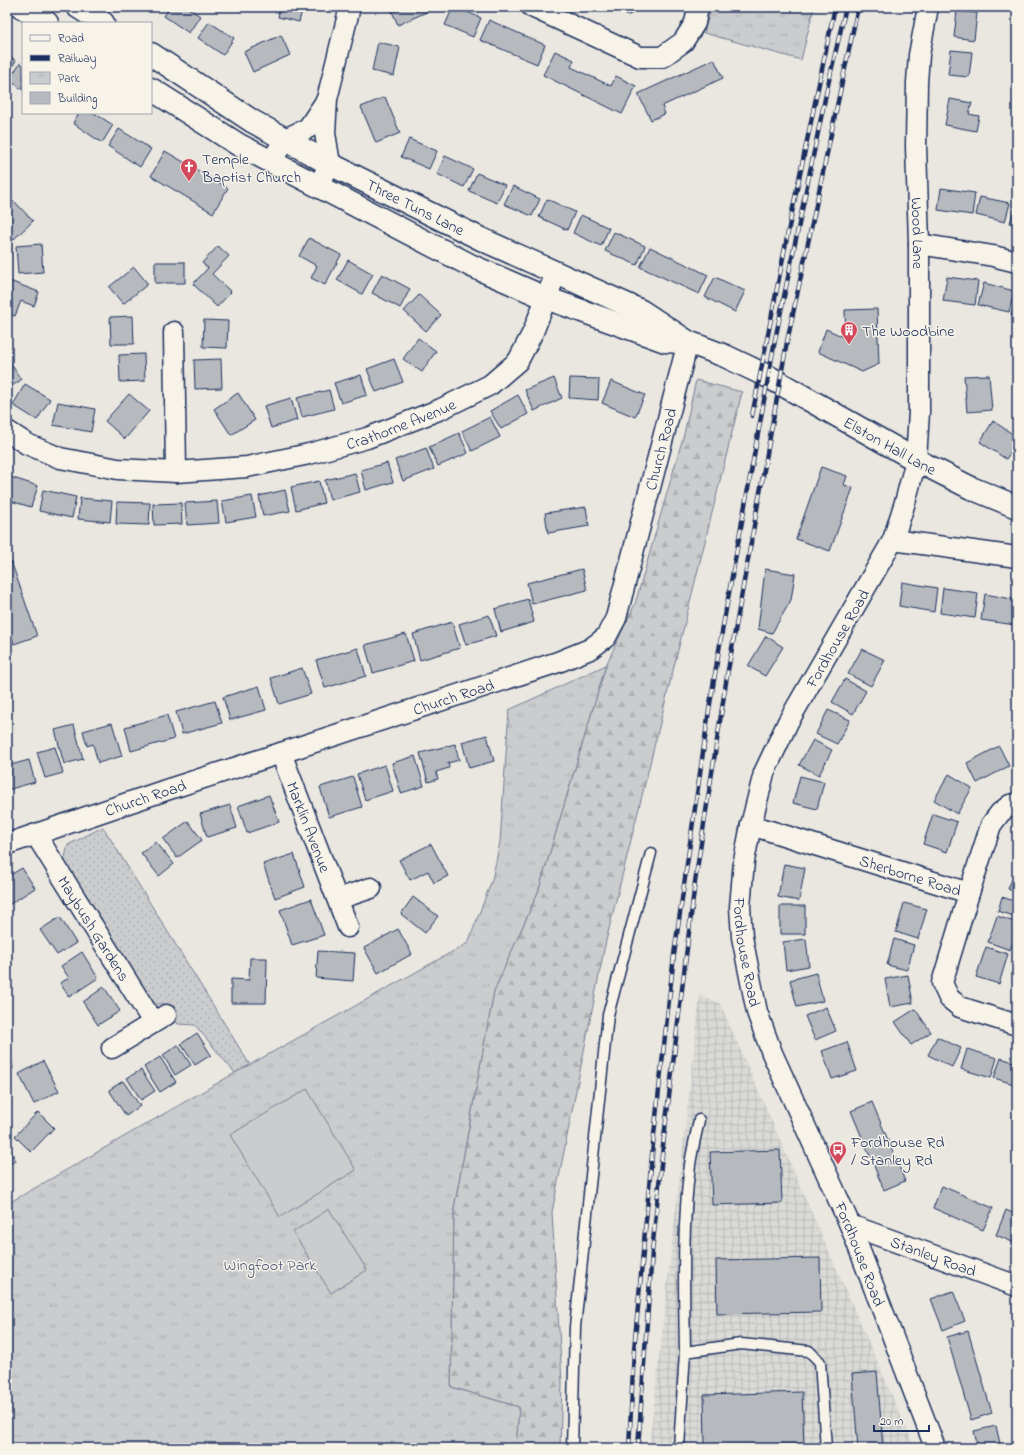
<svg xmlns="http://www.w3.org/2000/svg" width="1024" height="1455" font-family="'Indie Flower',sans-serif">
<defs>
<pattern id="industrial-grid" width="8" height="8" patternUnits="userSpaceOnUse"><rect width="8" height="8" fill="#dadad6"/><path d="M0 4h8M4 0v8" fill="none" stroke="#babbba"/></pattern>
<pattern id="grass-dots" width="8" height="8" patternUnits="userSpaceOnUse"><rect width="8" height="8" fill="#cbcccd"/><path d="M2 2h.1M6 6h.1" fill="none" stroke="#aeb0b2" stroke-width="1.8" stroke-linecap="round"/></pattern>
<pattern id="forest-firs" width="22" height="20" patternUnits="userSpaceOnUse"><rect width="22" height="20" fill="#cbcccd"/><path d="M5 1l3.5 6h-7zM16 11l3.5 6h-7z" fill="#aeb0b2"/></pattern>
<pattern id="park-tufts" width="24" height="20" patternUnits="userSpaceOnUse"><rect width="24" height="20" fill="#cbcccd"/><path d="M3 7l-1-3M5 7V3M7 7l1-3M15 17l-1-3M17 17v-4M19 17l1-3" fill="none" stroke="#aeb0b2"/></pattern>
</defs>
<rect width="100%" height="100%" fill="#eae7e0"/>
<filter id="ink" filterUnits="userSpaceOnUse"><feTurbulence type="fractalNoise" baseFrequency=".025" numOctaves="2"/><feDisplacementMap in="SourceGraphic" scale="8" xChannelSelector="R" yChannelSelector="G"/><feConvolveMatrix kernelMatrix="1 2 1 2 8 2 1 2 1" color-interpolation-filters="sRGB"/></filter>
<g filter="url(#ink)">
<path fill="url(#industrial-grid)" d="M700,996L720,1003L915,1448H649Z"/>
<path fill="url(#grass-dots)" stroke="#737e96" d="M103,827L250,1065L235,1073L195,1025L178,1024L165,1004H151L63,865L68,845Z"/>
<path fill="url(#forest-firs)" stroke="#737e96" d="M696,380L742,392L605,945L552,1212L562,1382L560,1448H516L519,1407L451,1387L454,1208L494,991L538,892L606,665L635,604L684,434Z"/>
<path fill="url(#park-tufts)" stroke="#737e96" d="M711,7H814L801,60L704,33Z
M606,665L538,892L494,991L454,1208L451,1387L519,1407L516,1448H7V1204L235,1073L468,943L492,880L500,842L509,710Z"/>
<path fill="#cbcccd" stroke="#737e96" d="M307,1089L356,1170L280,1217L230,1135Z
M329,1209L367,1270L331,1293L293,1232Z"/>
<path fill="#b6babf" stroke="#1b2f5e" d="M170,7H187L200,16L189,33L164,16Z
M280,7H303L299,22L278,17Z
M390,7H432L433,9L398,25Z
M453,7H456L481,18L473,37L445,25Z
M622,7H644L627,16Z
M957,11L977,13L974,40L954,37Z
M489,20L545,45L537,64L480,40Z
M209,22L234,38L223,55L198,38Z
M281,35L290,55L253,72L244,52Z
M378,42L400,47L394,76L372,71Z
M951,50L972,52L969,77L948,75Z
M555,51L574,60L571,67L611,86L616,76L636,86L622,114L543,75Z
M7,54L16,61L7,73Z
M714,59L723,78L662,106L665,114L651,120L638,94Z
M20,63L23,65V90L9,80Z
M385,97L400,133L376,143L361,107Z
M950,99L972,103L969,114L979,116L976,131L945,125Z
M79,113H94L113,125L102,143L73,123Z
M119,129L151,149L140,167L108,146Z
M409,139L437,151L429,169L401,157Z
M165,151L228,188L213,213L151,176Z
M445,156L473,169L464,187L437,174Z
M477,173L505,185L497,203L469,191Z
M513,186L540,199L532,216L504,204Z
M941,188L975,193L972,215L938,210Z
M980,197L1010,203L1005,222L976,215Z
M547,199L575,212L567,230L539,217Z
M14,201L33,221L13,240L7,233V208Z
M1015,205H1017V225L1010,223Z
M581,215L609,228L601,246L573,233Z
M614,232L645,246L637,265L605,251Z
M309,238L341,255L325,285L311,278L317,266L299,256Z
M41,244L43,272L18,274L16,246Z
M218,246L229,256L212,274L231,292L217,307L193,284L208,268L202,263Z
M650,247L708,275L699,294L640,267Z
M348,260L373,274L362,294L337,280Z
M155,262H185V283H155Z
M134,267L148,284L123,304L109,287Z
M382,274L410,289L400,308L372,293Z
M715,277L745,291L735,312L705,297Z
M947,277L978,281L975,305L943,301Z
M7,280L39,292L34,306L21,301L15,316L7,313Z
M984,283L1014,291L1009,312L978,305Z
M419,295L441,315L426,331L404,311Z
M1017,298V317L1011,315Z
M877,309L879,364L862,372L818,352L826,329L846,338L845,310Z
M133,316L134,344H111L110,317Z
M204,320L228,321L227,348L203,347Z
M418,338L436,351L422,372L403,359Z
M144,354L145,381L120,382L119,355Z
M7,357L21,380L7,389Z
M221,359L222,388L195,389L194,360Z
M394,359L403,382L376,392L367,369Z
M361,375L367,395L341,403L334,383Z
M989,375L992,410L967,412L964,376Z
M554,378L562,398L534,411L525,390Z
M570,378L599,379L598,400L569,398Z
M611,381L645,395L635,417L602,403Z
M25,384L50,399L37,420L13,405Z
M329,390L334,409L302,417L297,398Z
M238,393L255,420L231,435L214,409Z
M129,394L149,411L125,439L105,421Z
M518,395L528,414L501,429L490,411Z
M291,398L297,420L271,428L264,406Z
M58,402L95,409L91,432L53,425Z
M490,417L500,437L472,451L462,431Z
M993,421L1017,437V443L1006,459L980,442Z
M459,433L468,453L438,466L429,447Z
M426,448L434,469L403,481L395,460Z
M387,463L393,482L366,490L361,470Z
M821,467L847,476L844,485L853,488L830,551L796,539Z
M355,473L360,492L330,500L325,480Z
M7,476L38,486L31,507L7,500Z
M319,481L324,503L296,510L291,487Z
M43,490L76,497L72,518L39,511Z
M285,490L290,511L263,516L259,496Z
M252,496L256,517L226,522L222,501Z
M80,498L112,501L110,522L78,519Z
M217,501L219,523L187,525L185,503Z
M117,502L150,503L149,525L116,524Z
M181,503L182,524L154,525L153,504Z
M586,507L589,526L548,533L545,513Z
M11,561L37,636L14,644L7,624V562Z
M582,569L587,590L532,604L527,583Z
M765,569L795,574L791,600L772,633L758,629Z
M902,582L937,588L934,612L899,606Z
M943,588L978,593L975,618L940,613Z
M985,594L1017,600L1015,625L981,620Z
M528,599L534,622L501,632L495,609Z
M489,615L496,636L466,645L459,624Z
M452,622L460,648L420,660L413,634Z
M406,634L414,661L373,673L365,645Z
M766,636L783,647L765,676L748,666Z
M358,648L366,676L325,688L316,660Z
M862,649L885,660L871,686L848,674Z
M302,668L311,694L279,704L271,678Z
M845,679L866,691L853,714L832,702Z
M259,686L266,710L230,720L223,697Z
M215,701L222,723L182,734L176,712Z
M828,710L850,720L837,744L816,734Z
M167,715L174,739L131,751L125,727Z
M112,723L122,756L98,763L93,744L87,746L83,731Z
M74,725L83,759L64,764L55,730Z
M487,735L494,761L469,768L462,742Z
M813,740L832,750L819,775L799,765Z
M455,744L459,760L448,763L449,768L436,772L438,779L428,782L420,753Z
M999,746L1009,766L977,783L967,763Z
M55,747L63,773L45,778L37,752Z
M415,756L424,786L401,793L392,763Z
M29,760L35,782L7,790V766Z
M385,765L393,791L365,800L357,774Z
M949,774L972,788L957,814L934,800Z
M800,776L824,782L817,809L793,803Z
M353,777L362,807L329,817L320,787Z
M269,795L279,822L247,833L238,806Z
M230,805L237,828L207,837L200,814Z
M933,814L957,822L947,852L923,844Z
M188,821L202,840L177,858L163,839Z
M156,842L174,864L159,876L141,853Z
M431,844L448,876L434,883L428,871L410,880L399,860Z
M294,854L305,887L275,898L263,864Z
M784,864L805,868L799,901L778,897Z
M1017,867V893L1008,889Z
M22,868L35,888L7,906V877Z
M413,897L438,916L425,933L401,914Z
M1002,897L1017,902V917L998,911Z
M311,899L324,935L292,945L280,910Z
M904,903L927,909L918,939L896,932Z
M780,906H805V934H780Z
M997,916L1017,923V931L1010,950L988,942Z
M60,917L76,943L57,955L40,930Z
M398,929L412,954L378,973L364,948Z
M806,939L809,966L786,970L783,942Z
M894,939L914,945L907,970L887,965Z
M986,947L1008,954L999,984L976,977Z
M318,951L355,953L353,981L316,978Z
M82,952L98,978L69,997L60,983L69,978L61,966Z
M250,958H267L266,1003H231V979L249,980Z
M816,973L823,1001L797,1007L790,980Z
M908,975L913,1003L890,1007L885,979Z
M104,987L120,1011L98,1025L83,1002Z
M826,1007L836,1031L815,1040L805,1016Z
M915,1009L931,1032L911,1045L895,1022Z
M197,1033L211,1055L195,1065L181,1044Z
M937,1037L961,1048L952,1067L928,1055Z
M847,1042L857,1071L832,1079L822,1051Z
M178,1045L191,1065L175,1075L163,1055Z
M9,1046L13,1069L7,1071V1047Z
M967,1049L997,1058L991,1078L961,1069Z
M160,1057L176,1082L160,1092L144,1067Z
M1001,1058L1017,1063V1085L994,1078Z
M43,1061L59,1091L34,1104L19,1074Z
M141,1070L155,1091L141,1100L127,1078Z
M123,1081L140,1106L126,1116L109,1090Z
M872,1102L905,1181L884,1190L851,1111Z
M38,1112L54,1128L31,1152L15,1136Z
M7,1143L16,1161L7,1165Z
M780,1150L782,1203L712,1205L710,1152Z
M942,1186L993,1208L983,1230L933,1208Z
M1006,1210L1017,1215V1244L996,1235Z
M820,1258L821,1312L717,1314L716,1260Z
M953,1291L965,1321L943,1330L931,1299Z
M968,1331L992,1413L971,1420L947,1337Z
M877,1372L883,1448H858L852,1374Z
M802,1392L804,1444L705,1446L704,1395Z
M996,1426L1001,1448H978L974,1431Z"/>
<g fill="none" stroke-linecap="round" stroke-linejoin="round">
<defs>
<path id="lane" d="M685,1352C684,1290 682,1227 690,1165C692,1150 696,1135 699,1120
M572,1448L575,1327L608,1015L651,853
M679,1448L685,1352L741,1344L809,1351L820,1362L826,1448"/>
<g id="street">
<path d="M532,7L640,57H662L683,42L695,23L698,7"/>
<path id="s1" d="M928,7L919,55L917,82L916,146L919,244V412L916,460L906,499L893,540L788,722L764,773L751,825L744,861L740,907L742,937L757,1012L772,1053L850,1225L933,1442L934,1448"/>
<path d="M271,162L285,139L308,128L326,101"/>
<path d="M318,186L330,164L325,133L327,99L350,7"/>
<path d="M919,244L993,256L1017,262"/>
<path d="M174,332L176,472"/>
<path id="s2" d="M7,431L27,444L60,458L118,469L176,472L247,467L309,454L367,438L441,409L490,385L518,361L533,332L556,273"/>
<path d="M893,540L1017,557"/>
<path id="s3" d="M281,753L348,927"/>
<path id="s4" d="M751,825L969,893L991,825L1000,813L1010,805L1017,804"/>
<path id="s5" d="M36,835L153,1022"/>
<path id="s6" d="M7,844L166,790L281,753L558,662L590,649L606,637L616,618L688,342"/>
<path d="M969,893L942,983L949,998L960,1007L1017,1025"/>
<path d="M338,899L371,888"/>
<path d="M112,1048L166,1015"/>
<path id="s7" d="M850,1225L1017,1286"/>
</g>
<g id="secondary">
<path d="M22,7L47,23"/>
<path d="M78,7L103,23"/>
<path id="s8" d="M151,54L252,121L330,164L481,239L641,311L688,342L725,356L767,376L916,460L971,488L1017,507"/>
<path d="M151,89L239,145L472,266L546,298L665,341L679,342"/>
</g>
</defs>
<use href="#lane" stroke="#1b2f5e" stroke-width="13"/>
<use href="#street" stroke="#1b2f5e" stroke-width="23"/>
<use href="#secondary" stroke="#1b2f5e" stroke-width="25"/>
<use href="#lane" stroke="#f7f3e8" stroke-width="10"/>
<use href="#street" stroke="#f7f3e8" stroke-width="20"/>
<use href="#secondary" stroke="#f7f3e8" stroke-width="22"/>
<defs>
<path id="rail" d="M752,416L790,222L835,7
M629,1448L634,1350L653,1144L674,955L709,710L723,626L775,340L827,89L846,7
M638,1448L652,1252L663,1146L695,882L727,676L787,342L858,7"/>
</defs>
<use href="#rail" stroke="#1b2f5e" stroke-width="4.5"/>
<use href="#rail" stroke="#f7f3e8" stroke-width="3" stroke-dasharray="9" stroke-linecap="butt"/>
</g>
</g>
<defs>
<symbol id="church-pin" viewBox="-11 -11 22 30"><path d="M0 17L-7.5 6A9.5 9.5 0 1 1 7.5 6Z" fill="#d1495b" stroke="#f7f3e8"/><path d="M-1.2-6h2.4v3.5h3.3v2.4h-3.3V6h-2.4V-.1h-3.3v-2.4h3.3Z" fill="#fff"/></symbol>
<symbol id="building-pin" viewBox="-11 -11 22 30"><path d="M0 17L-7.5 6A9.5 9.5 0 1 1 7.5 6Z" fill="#d1495b" stroke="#f7f3e8"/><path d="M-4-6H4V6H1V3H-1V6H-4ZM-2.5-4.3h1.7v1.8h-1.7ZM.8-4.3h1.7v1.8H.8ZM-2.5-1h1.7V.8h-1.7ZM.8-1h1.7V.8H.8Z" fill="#fff"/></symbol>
<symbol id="bus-pin" viewBox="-11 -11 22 30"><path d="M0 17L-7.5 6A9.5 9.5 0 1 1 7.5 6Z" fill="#d1495b" stroke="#f7f3e8"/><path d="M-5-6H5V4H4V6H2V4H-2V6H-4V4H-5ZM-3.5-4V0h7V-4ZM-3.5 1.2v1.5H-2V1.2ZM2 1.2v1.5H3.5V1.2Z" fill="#fff"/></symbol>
</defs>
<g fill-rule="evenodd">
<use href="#church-pin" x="179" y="157" width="20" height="27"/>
<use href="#building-pin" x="839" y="320" width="20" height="27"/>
<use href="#bus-pin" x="828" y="1140" width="20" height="27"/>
</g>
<g text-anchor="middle" stroke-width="3" stroke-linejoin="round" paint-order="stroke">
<g font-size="16" fill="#1b2f5e" stroke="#f7f3e8" text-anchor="start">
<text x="202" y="164">Temple<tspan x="202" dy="18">Baptist Church</tspan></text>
<text x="862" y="336">The Woodbine</text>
<text x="851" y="1147">Fordhouse Rd<tspan x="851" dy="18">/ Stanley Rd</tspan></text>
</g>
<g font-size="16" fill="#1b2f5e" stroke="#f7f3e8">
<text dy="6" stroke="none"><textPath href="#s8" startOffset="306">Three Tuns Lane</textPath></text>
<text dy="6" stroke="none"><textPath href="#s1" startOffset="227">Wood Lane</textPath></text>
<text dy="6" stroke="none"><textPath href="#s2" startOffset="408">Crathorne Avenue</textPath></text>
<text dy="6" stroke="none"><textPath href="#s8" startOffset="838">Elston Hall Lane</textPath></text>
<text dy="6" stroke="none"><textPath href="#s6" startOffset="831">Church Road</textPath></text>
<text transform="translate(837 638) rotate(-60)" y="6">Fordhouse Road</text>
<text dy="6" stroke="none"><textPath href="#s6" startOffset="470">Church Road</textPath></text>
<text dy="6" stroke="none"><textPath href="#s6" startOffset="146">Church Road</textPath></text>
<text dy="6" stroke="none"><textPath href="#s3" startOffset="79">Marklin Avenue</textPath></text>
<text dy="6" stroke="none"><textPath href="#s4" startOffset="167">Sherborne Road</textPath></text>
<text dy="6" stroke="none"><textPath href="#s5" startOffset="110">Maybush Gardens</textPath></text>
<text dy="6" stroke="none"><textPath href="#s1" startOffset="986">Fordhouse Road</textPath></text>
<text dy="6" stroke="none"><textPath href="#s1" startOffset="1310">Fordhouse Road</textPath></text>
<text dy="6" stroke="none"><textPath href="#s7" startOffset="89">Stanley Road</textPath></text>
</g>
<g font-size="16" fill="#47567a" stroke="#f7f3e8">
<text x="270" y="1270">Wingfoot Park</text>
</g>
</g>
<rect width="1024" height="1455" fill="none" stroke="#f7f3e8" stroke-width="24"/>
<rect x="12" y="12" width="1000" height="1431" fill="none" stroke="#1b2f5e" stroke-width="1.5" filter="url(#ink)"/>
<rect x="22" y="22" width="130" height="92" fill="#f7f3e8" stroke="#9fa5b1"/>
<rect x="30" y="35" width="20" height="6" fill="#f7f3e8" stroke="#9fa5b1"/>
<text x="58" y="42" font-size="12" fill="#1b2f5e">Road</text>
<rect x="30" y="55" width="20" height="6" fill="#1b2f5e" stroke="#9fa5b1"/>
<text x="58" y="62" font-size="12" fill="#1b2f5e">Railway</text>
<rect x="30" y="72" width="20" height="12" fill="url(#park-tufts)" stroke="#9fa5b1"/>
<text x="58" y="82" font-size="12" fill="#1b2f5e">Park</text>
<rect x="30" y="92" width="20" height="12" fill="#b6babf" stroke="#9fa5b1"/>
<text x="58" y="102" font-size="12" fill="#1b2f5e">Building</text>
<path d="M874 1425v6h55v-6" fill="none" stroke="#1b2f5e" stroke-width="2"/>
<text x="880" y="1425" font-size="12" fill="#1b2f5e" stroke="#f7f3e8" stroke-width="3" paint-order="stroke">20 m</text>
</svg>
